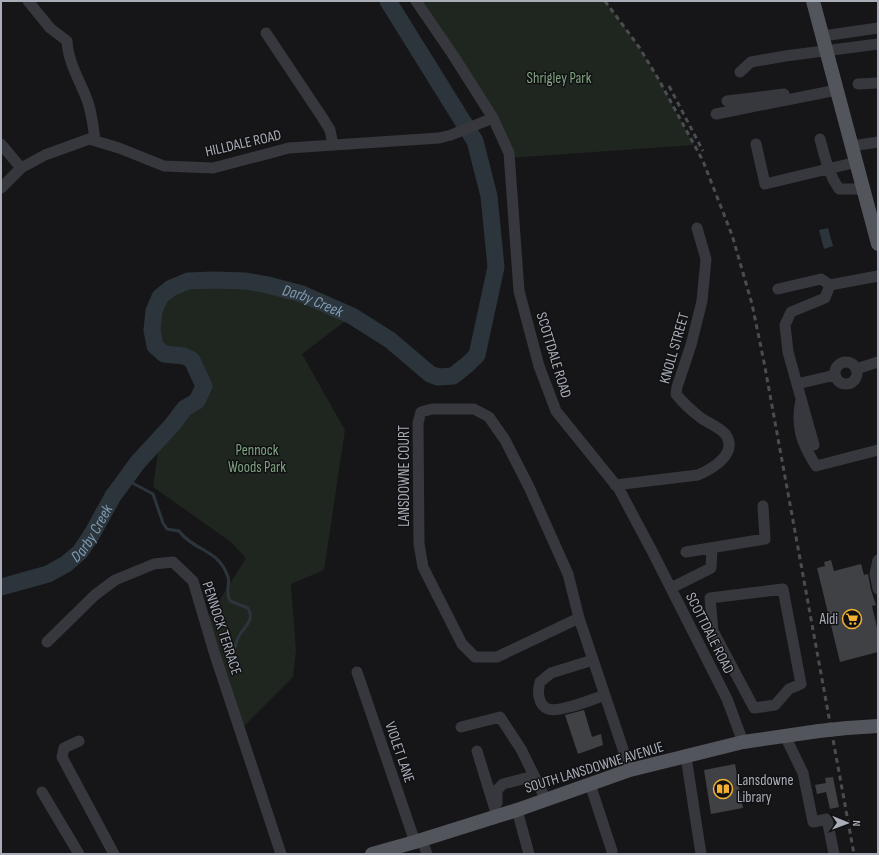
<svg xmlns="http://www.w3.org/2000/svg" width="879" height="855" font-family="'Sofia Sans Condensed',sans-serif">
<rect width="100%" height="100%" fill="#161618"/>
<path fill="#1e261f" d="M416,1H605L639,47L659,80L694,145L509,158V153Z
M213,280C224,280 236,280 247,281C284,286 317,301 352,316L302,354L345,430L324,570L291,584L296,650L293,677L240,730L205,623L246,558L231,542L153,487L160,438L185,408L197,401L204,386L192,360L184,356L164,354L155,346C151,322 150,297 177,286C180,284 184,281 188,281C196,279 205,280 213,280Z"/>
<path fill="#2c353c" d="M828,228L833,246L824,249L819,230Z"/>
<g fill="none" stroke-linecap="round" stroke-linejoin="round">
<path stroke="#2c353c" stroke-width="3" d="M125,479L153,494L163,523L167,529L179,531C195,552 218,548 228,577C230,582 227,587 228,592C228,595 229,599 230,601L248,608C255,620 245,626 239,636C235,643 234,650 233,658L239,663V671"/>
<path stroke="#2c353c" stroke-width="17" id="s1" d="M1,587L48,574L66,564L80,552L92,534L113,496L138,462L172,425L185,408L197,401L204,386L192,360L184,356L164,354L155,346L152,330L154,311L160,297L171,288L188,281L213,280L246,281L268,285L302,294L352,316L390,340L430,374L438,377L453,376L468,364L477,355L496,267L489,196L475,141L388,1"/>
</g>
<path fill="#404145" d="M831,560L834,571L861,564L864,575L868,574L871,590L876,605L872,606L878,632V652L840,662L817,568L825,566L824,562Z
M584,710L592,737L601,734L603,745L578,754L565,715Z
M735,764L743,808L711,814L704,770Z
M833,777L839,807L830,809L826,792L817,794L815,785L826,783L825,778Z"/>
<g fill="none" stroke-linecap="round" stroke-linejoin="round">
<path stroke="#37383d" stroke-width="11" d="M28,1L50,28L67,41C68,62 79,79 86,97C92,111 93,126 95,140
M416,1L453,55L493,118L509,153L519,291L539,366L556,411L619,489L652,551L727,699L743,742
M266,33L322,117L330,130L333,145
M823,36L878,28
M740,72L751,62L785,56L878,44
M858,84L878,83
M727,101L784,94
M716,114L837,90
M820,139C825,157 828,173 839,189H864
M1,144L21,168
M756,144L765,184L857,162
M852,146L878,142
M1,188L21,168L45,155L89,139L119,148L164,166L213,168L289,148L439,138L451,135L493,118
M778,289L821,279L830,285
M835 373a11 11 0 1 1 22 0a11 11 0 1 1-22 0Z
M856,369L878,362
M797,384L835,375
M801,400C795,426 802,444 816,466L878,450
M814,445L788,352L785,325L791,312L825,298L830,285L878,276
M615,485L698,475C712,469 738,454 726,435C721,428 708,423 701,418C692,411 683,403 676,394L677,387L691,345L702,301L706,259L697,228
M686,552L765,539L763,506
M878,560L875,574L878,589
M671,588L711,568L712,548
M783,589L801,684L789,689L775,705L754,708L713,631L710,598Z
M579,618L497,657H475L462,644L423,567L419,544L418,423L421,412L432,409H474L489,417L505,440L529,487L568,574L579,618L630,770
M47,642L95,595L115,580L154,564L173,562L193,581L214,652L281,854
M593,660L551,673L540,682C539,686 538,693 539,697C540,702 543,707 548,709C560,713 593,699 605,695
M357,672L415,842
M461,727L500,717L521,749L546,800
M785,736L803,773L813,822L827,819L834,854
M79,741L64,748L62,757L114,854
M477,751L497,816
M686,757L701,854
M590,784L612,851
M42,792L79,854
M497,803V790L503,784L534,776
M517,810L529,854
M422,840L427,854"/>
<path stroke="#53555c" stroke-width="14" d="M813,1L878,244
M847,728L878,726
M372,854L415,842L517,810L630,770L743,742L819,731"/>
<path stroke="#4a4c52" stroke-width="3" stroke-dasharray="5 4" stroke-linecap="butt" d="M605,1L639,47L659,80L703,161L732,235L752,304L764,362L854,854
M669,86L703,151"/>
<path stroke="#53555c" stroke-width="14" d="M819,731L847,728"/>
</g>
<defs>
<symbol id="supermarket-ring" viewBox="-11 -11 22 22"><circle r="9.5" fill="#111113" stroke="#f2b134" stroke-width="1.5"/><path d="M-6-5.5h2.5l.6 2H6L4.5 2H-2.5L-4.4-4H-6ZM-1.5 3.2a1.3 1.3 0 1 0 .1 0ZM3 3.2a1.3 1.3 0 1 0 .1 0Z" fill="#f2b134"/></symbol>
<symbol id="library-ring" viewBox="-11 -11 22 22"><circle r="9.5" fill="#111113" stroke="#f2b134" stroke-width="1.5"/><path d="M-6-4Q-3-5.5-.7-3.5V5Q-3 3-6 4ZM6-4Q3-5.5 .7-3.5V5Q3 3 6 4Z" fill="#f2b134"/></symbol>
</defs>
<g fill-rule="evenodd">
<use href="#supermarket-ring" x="841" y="608" width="22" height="22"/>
<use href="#library-ring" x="712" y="778" width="22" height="22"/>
</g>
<g text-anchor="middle" stroke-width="3" stroke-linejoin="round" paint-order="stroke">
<g font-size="15" fill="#7fa381" stroke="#111113">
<text x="559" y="83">Shrigley Park</text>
<text x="257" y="455">Pennock<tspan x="257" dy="17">Woods Park</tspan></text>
</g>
<g font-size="15" fill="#a8adb8" stroke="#111113">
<text transform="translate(243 143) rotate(-13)" y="5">HILLDALE ROAD</text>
<text transform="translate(674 348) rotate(-74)" y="5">KNOLL STREET</text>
<text transform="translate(554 355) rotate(73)" y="5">SCOTTDALE ROAD</text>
<text transform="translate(404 476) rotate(-90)" y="5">LANSDOWNE COURT</text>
<text transform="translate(222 628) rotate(72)" y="5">PENNOCK TERRACE</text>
<text transform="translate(710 633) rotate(63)" y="5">SCOTTDALE ROAD</text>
<text transform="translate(400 752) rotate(71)" y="5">VIOLET LANE</text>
<text transform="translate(594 767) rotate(-17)" y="5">SOUTH LANSDOWNE AVENUE</text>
</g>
<g font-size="15" fill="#a8adb8" stroke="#111113" text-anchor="end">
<text x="838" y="624">Aldi</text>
<text x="737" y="785" text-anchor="start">Lansdowne<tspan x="737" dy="17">Library</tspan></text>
</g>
<g font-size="16" font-style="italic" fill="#7f9bb3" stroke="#111113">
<text dy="6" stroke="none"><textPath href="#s1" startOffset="578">Darby Creek</textPath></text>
<text dy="6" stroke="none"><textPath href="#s1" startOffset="110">Darby Creek</textPath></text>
</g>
</g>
<rect width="879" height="855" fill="none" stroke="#a8adb8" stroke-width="4"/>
<g transform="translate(847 823) rotate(91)" stroke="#111113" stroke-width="3" paint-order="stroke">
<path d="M0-3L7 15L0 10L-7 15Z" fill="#a8adb8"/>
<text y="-6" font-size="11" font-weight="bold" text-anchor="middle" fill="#a8adb8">N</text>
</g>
</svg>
